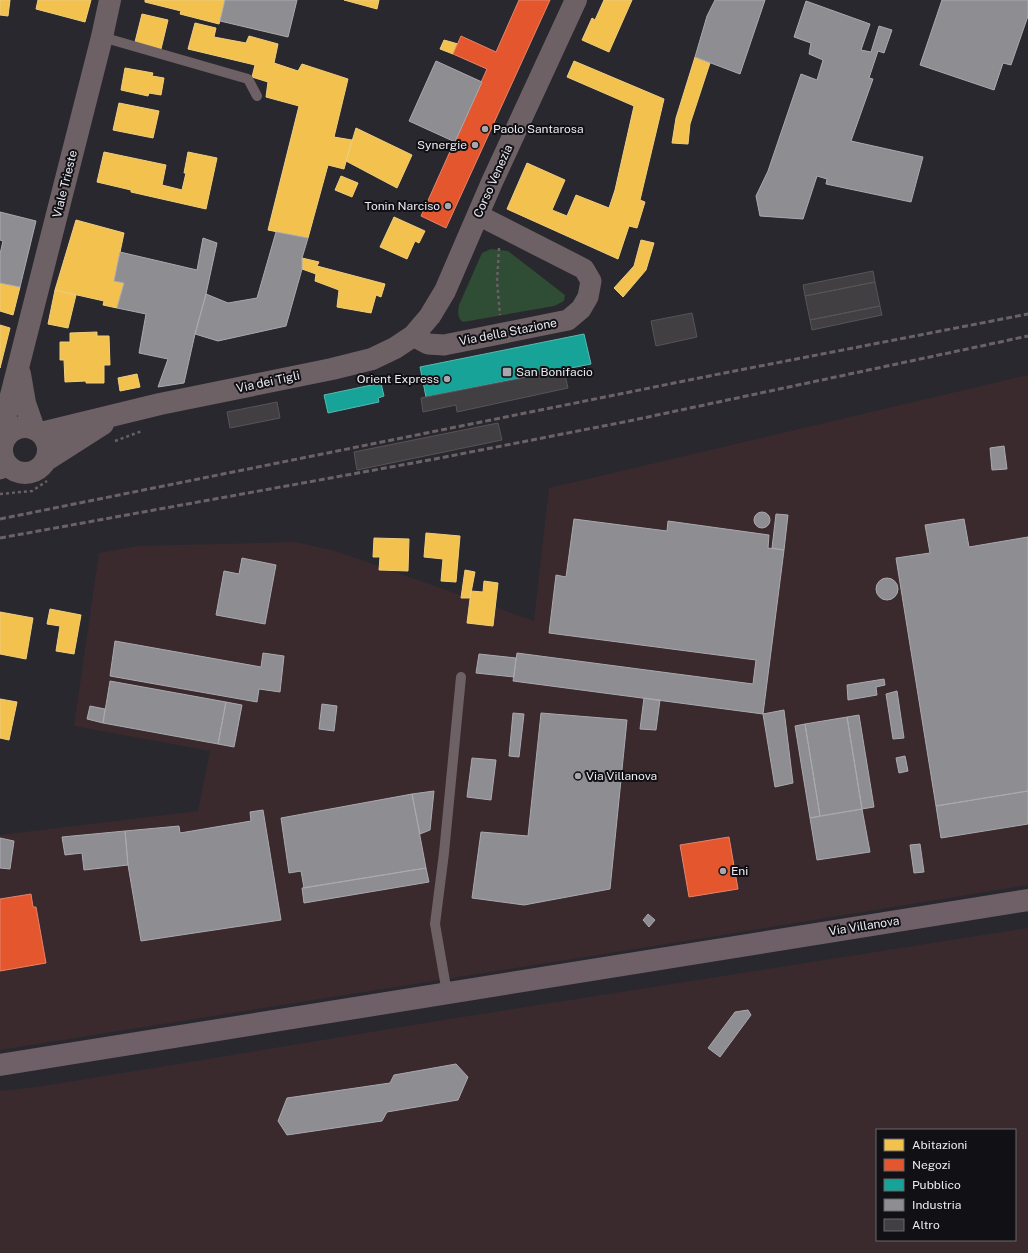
<svg xmlns="http://www.w3.org/2000/svg" width="1028" height="1253" font-family="'Public Sans',sans-serif">
<rect width="100%" height="100%" fill="#29282e"/>
<path fill="#3a292d" fill-rule="evenodd" d="M1028,375V885L717,936L0,1050V835L198,811L210,751L74,726L99,553L138,546L295,542L336,551L534,621L549,488Z
M1028,928V1253H0V1091L44,1086L462,1017ZM877,1130H1015V1240H877Z"/>
<path fill="#2f4d34" d="M491,249L508,251L565,295L564,301L554,306L463,322C457,318 458,312 459,305L482,253Z"/>
<path fill="#f2c14e" stroke="#f0ce7f" d="M0,0H10L8,16L0,15Z
M38,0H91L85,22L36,9Z
M145,0H225L219,24L180,14L181,11L145,2Z
M344,0H379L377,9Z
M604,0H632L609,52L582,40L592,18L595,20Z
M142,14L168,20L161,49L135,42Z
M195,23L216,28L214,37L246,43L249,36L278,44L274,63L298,71L302,64L348,79L334,137L352,140L344,169L328,165L308,238L268,230L299,106L266,97L268,82L252,77L255,65L188,49Z
M444,40L458,44L453,54L440,49Z
M695,57L710,63L690,124L688,144L672,143L676,118Z
M574,61L664,99L640,200L645,202L637,228L629,226L618,259L507,209L527,163L565,180L552,210L567,216L576,195L609,208L615,190L634,106L567,77Z
M125,68L153,73L152,76L164,78L161,95L149,93L148,96L121,90Z
M119,103L159,111L153,138L113,130Z
M356,128L412,155L397,188L346,161Z
M104,152L166,165L162,185L182,190L186,173H184L188,152L217,158L206,209L131,192V190L97,182Z
M341,176L358,183L352,197L335,190Z
M394,217L425,231L419,243L415,241L407,259L380,247Z
M76,220L124,233L114,281L124,283L117,308L103,305L104,301L55,290Z
M641,240L654,243L646,270L623,297L614,288L634,266Z
M302,258L319,262L317,266L385,284L381,297L376,295L371,313L337,307L339,290L315,281L316,274L302,269Z
M0,283L20,287L13,315L0,311Z
M55,290L76,295L68,328L48,324Z
M0,325L10,328L0,368Z
M97,332V336H109L110,365H104V383H86V381L65,382L64,360H60V342H70V333Z
M137,374L140,387L120,391L118,378Z
M426,533L460,536L456,582L441,581L443,559L424,557Z
M374,538L409,539L408,571L379,570L380,557H373Z
M465,570L475,572L470,598H461Z
M484,581L498,583L493,626L467,623L471,591L483,592Z
M50,609L81,615L74,654L56,651L60,626L47,624Z
M0,612L33,618L26,659L0,654Z
M0,699L17,702L9,740L0,738Z"/>
<path fill="#e4572e" stroke="#e68369" d="M519,0H550L446,228L421,216L487,69L453,54L461,36L496,52Z
M729,837L738,889L689,897L680,845Z
M31,894L33,907H36L46,963L0,971V899Z"/>
<path fill="#17a398" stroke="#57b9b3" d="M584,334L591,364L426,397L420,367Z
M381,383L384,396L378,398L379,402L328,413L324,395Z"/>
<path fill="#8d8d92" stroke="#aaa9af" d="M225,0H297L288,37L220,21Z
M715,0H765L740,74L695,57L707,16Z
M942,0H1028V16L1011,65L1003,63L994,90L920,65Z
M806,1L870,24L861,50L871,52L879,26L892,30L884,53L878,51L869,78L873,79L851,141L923,157L911,202L826,184L827,179L817,176L803,219L760,216L756,196L768,171L801,74L817,80L823,60L809,54L811,43L794,37Z
M436,61L482,82L455,142L409,121Z
M0,212L36,221L20,287L0,283V254L3,241L0,240Z
M276,232L308,238L302,258V269L286,326L218,341L195,334L206,294L228,303L257,298Z
M203,238L217,243L206,294L195,334L184,383L158,387L168,359L139,353L146,314L117,308L124,283L114,281L120,252L197,270Z
M1004,446L1007,469L992,470L990,448Z
M754 520a8 8 0 1 1 16 0a8 8 0 1 1-16 0Z
M776,514L788,515L784,550L772,548Z
M574,519L667,531L668,521L769,535L768,548L784,550L763,714L513,681L517,653L753,684L756,660L549,633L556,575L566,577Z
M964,519L969,547L1028,537V791L936,806L896,558L930,553L925,525Z
M242,558L276,565L265,624L216,615L224,571L239,574Z
M876 589a11 11 0 1 1 22 0a11 11 0 1 1-22 0Z
M115,641L261,667L263,653L284,656L280,692L259,689L257,702L110,676Z
M479,654L516,658L514,677L476,673Z
M884,679L885,685L876,687L877,695L848,700L847,685Z
M110,681L226,702L218,744L103,723Z
M897,691L904,738L893,739L886,694Z
M644,698L660,700L656,730L640,729Z
M226,702L242,705L234,747L218,744Z
M322,704L337,706L334,731L319,729Z
M90,706L105,709L103,723L87,719Z
M784,710L793,783L775,787L763,714Z
M513,713L524,714L519,757L509,756Z
M541,713L627,720L610,889L524,905L472,898L481,832L528,836Z
M859,715L874,807L862,809L847,717Z
M847,717L862,809L820,816L805,724Z
M805,724L820,816L810,818L795,726Z
M905,756L908,771L899,773L896,758Z
M472,758L496,760L491,800L467,797Z
M434,791L430,830L420,834L412,794Z
M1028,791V824L941,838L936,806Z
M412,794L426,868L304,888L301,871L289,873L281,818Z
M862,809L870,852L817,860L810,818Z
M263,810L281,920L141,941L128,865L125,831L179,826L180,833L251,821L250,812Z
M125,831L128,865L84,870L82,853L65,855L62,837Z
M0,838L14,841L10,869L0,868Z
M920,844L924,872L914,873L910,845Z
M426,868L429,882L304,903L302,888Z
M648,914L655,920L649,927L643,920Z
M748,1010L751,1015L720,1057L708,1048L735,1012Z
M456,1064L468,1077L458,1100L387,1112L382,1121L287,1135L278,1121L287,1098L390,1083L394,1075Z"/>
<path fill="#423f43" stroke="#575458" d="M873,271L875,282L805,296L803,285Z
M875,282L880,306L810,320L805,296Z
M880,306L882,315L812,330L810,320Z
M692,313L697,337L656,346L651,321Z
M564,370L568,388L457,412L456,405L423,412L421,398Z
M277,402L280,418L230,428L227,412Z
M498,423L502,440L357,470L354,452Z"/>
<g fill="none" stroke-linecap="round" stroke-linejoin="round">
<path stroke="#686064" stroke-width="2.5" stroke-dasharray="3 3" stroke-linecap="butt" d="M499,248L497,281L500,315
M360,384L407,375
M115,441L142,431
M0,494L32,491L47,481"/>
<path stroke="#6e6165" stroke-width="10" d="M102,37L248,79L257,96
M447,993L435,924L444,853L461,677"/>
<path stroke="#6e6165" stroke-width="21" d="M413,336L428,344L444,345L568,320L581,309L588,297L591,281L584,269L478,215
M0,469L6,464"/>
<path stroke="#6e6165" stroke-width="22" d="M20,374L25,403L34,429
M2 450a23 23 0 1 1 46 0a23 23 0 1 1-46 0Z
M41,433L160,404L332,369L372,359L395,348L413,336L430,316L445,291L492,182L576,0
M7,436L6,415L102,37L110,0
M45,461L103,424"/>
<path stroke="#6f6067" stroke-width="22" d="M0,1065L1028,900"/>
<path stroke="#6a6266" stroke-width="3" stroke-dasharray="6 3" stroke-linecap="butt" d="M0,519L714,375L1028,314
M0,538L435,459L629,421L1028,336"/>
</g>
<g fill="#a8a7ad" stroke="#111014" stroke-width="1.5">
<circle cx="485" cy="129" r="4"/>
<circle cx="475" cy="145" r="4"/>
<circle cx="448" cy="206" r="4"/>
<rect x="502" y="367" width="10" height="10" rx="2"/>
<circle cx="447" cy="379" r="4"/>
<circle cx="578" cy="776" r="4"/>
<circle cx="723" cy="871" r="4"/>
</g>
<g text-anchor="middle" stroke-width="4" stroke-linejoin="round" paint-order="stroke">
<g font-size="12" fill="#ecebf2" stroke="#111014" text-anchor="start">
<text x="493" y="133">Paolo Santarosa</text>
<text x="467" y="149" text-anchor="end">Synergie</text>
<text x="440" y="210" text-anchor="end">Tonin Narciso</text>
<text x="516" y="376">San Bonifacio</text>
<text x="439" y="383" text-anchor="end">Orient Express</text>
<text x="586" y="780">Via Villanova</text>
<text x="731" y="875">Eni</text>
</g>
<g font-size="12" fill="#ecebf2" stroke="#111014">
<text transform="translate(493 181) rotate(-66)" y="4">Corso Venezia</text>
<text transform="translate(65 184) rotate(-76)" y="4">Viale Trieste</text>
<text transform="translate(508 332) rotate(-11)" y="4">Via della Stazione</text>
<text transform="translate(268 382) rotate(-12)" y="4">Via dei Tigli</text>
<text transform="translate(864 926) rotate(-9)" y="4">Via Villanova</text>
</g>
</g>
<rect x="876" y="1129" width="140" height="112" fill="#111014" stroke="#69686d"/>
<rect x="884" y="1139" width="20" height="12" fill="#f2c14e" stroke="#69686d"/>
<text x="912" y="1149" font-size="12" fill="#ecebf2">Abitazioni</text>
<rect x="884" y="1159" width="20" height="12" fill="#e4572e" stroke="#69686d"/>
<text x="912" y="1169" font-size="12" fill="#ecebf2">Negozi</text>
<rect x="884" y="1179" width="20" height="12" fill="#17a398" stroke="#69686d"/>
<text x="912" y="1189" font-size="12" fill="#ecebf2">Pubblico</text>
<rect x="884" y="1199" width="20" height="12" fill="#8d8d92" stroke="#69686d"/>
<text x="912" y="1209" font-size="12" fill="#ecebf2">Industria</text>
<rect x="884" y="1219" width="20" height="12" fill="#423f43" stroke="#69686d"/>
<text x="912" y="1229" font-size="12" fill="#ecebf2">Altro</text>
</svg>
